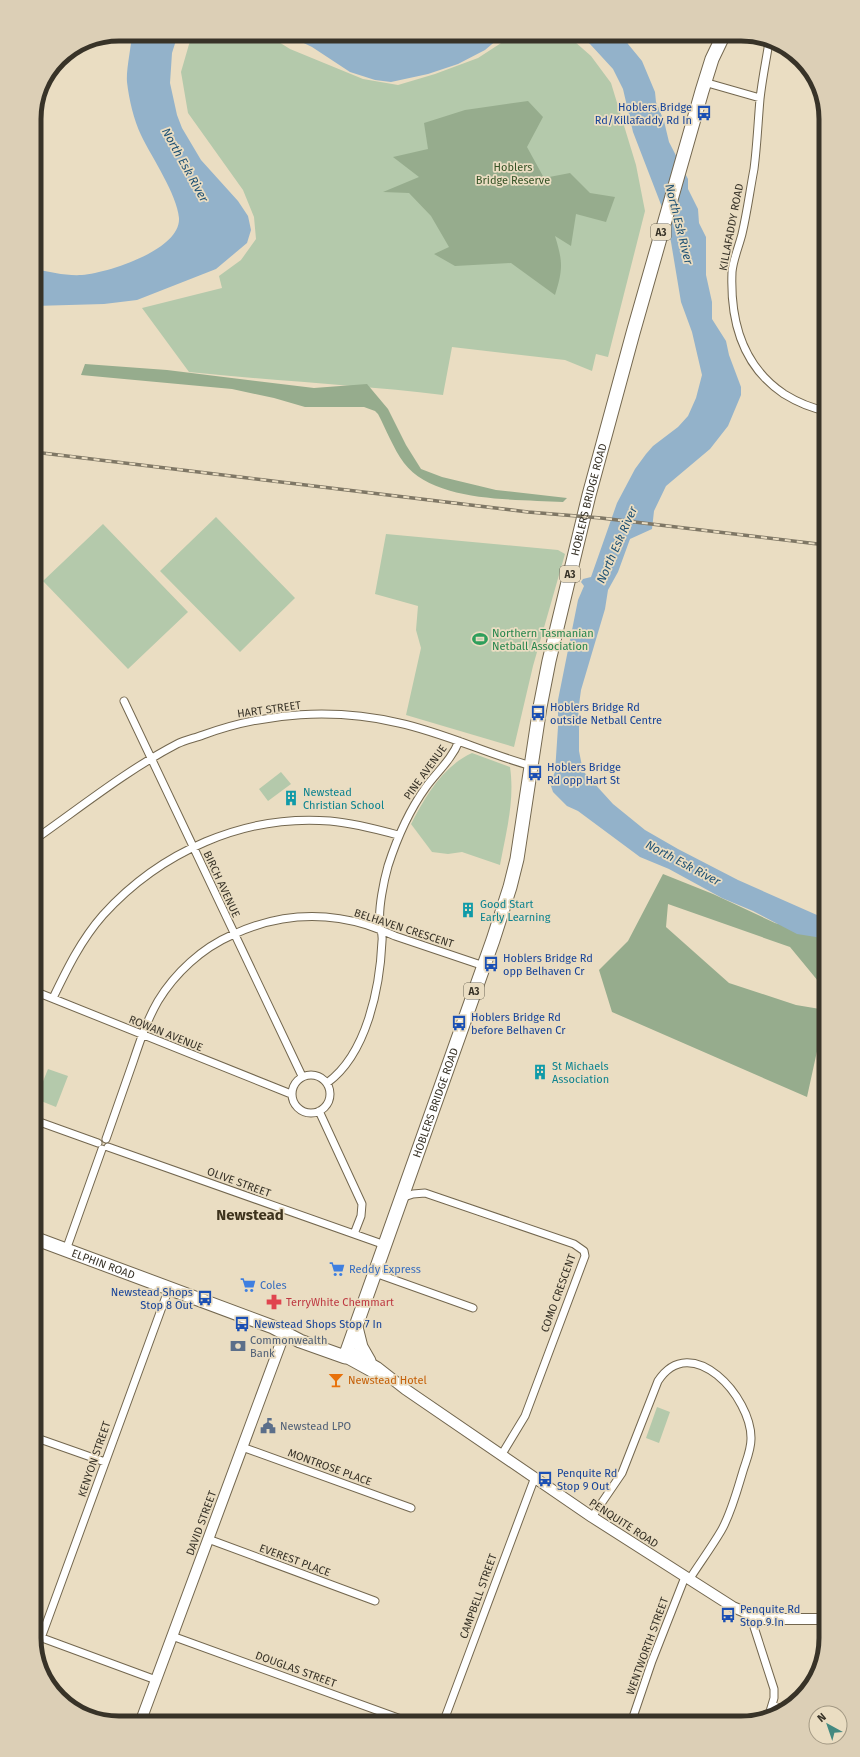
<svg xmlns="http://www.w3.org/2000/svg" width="860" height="1757" font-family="'Fira Sans',sans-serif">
<rect width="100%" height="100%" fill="#eaddc2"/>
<path fill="#b4c9ab" d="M192,34H266L290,49L363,79L398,85L435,74L478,58L515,34H566L591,56L611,83L636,165L645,211L608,357L596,354L592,371L565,360L452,347L443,395C359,385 274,381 189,372L142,308L222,288L219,276L241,260L256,239L254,217L243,190L188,113L181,72Z
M216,517L295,598L240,652L160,571Z
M103,524L188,612L128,669L43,581Z
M386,534L558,550L565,554L533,666L514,747L406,715L421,648L416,630L418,606L375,594Z
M472,753L510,767C515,800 506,833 500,865L462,852L448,854L432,852L411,824C425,797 443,766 472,753Z
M281,772L291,784L268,801L259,789Z
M48,1069L68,1076L56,1107L36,1099Z
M657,1407L670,1412L659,1443L646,1438Z"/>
<path fill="#96ac8d" d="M528,101L543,117L527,147L544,178L570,173L590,193L615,197L606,222L576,214L571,246L555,236C563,262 563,269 555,295L511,263L455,266L434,254L449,247L431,216L409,193L383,192L419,177L393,157L428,149L424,123L465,110Z
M85,364L167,370L314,388L367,384L388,409L406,445L421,469L442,477L496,490L567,498L563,502C516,499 434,503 404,463C393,448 386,429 378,414L375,411L364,407H305L274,398L232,389L81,375Z
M663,874L713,894L775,923L826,937V987H823L790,947L668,904L666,927L729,983L796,1005L826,1010L807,1097L612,1012L599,970L628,941Z"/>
<path fill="#93b2ca" d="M132,34H178L172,53L170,83L177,115L182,128L201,160L238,201L248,216L251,230L247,243L216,269L137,300L104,304L34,306V269C50,272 66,276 82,275C107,273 181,250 179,218C177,194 152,158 141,135C134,120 129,100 127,82C126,70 131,48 132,34Z
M285,34H354L380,41L398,42L436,34H504L485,50L458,64L428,74L391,82L375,80L350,72L312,47Z
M577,34H623L628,44L642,61L655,92L656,102L664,121L669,142L688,179V189L698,209L699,223L706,237V275L712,302V319L726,341L729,355L741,387V395L728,426L710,449L666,486L654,511L652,529L630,539L618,572L608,590L605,609L581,690L578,712L581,721L579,726V751L583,771L613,804L645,830L678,849L738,880L826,919V942L816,937L797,934L753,911L722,898L669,869L640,857L578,811L567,806L553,792L550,783L555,772L558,727V700L578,600L584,586L581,582L583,579L591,577L617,503L635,469L646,454L653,446L678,427L688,416L696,398L702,375L692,332L681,302L671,242L665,215L633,132L623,89L613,69L590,44Z
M826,1093V1122C817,1116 817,1108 818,1097Z"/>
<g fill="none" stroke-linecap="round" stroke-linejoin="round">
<defs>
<path id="street" d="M769,42C766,61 762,80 760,99C758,122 757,146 754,169C750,190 747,213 742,234C739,246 733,260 732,272C730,321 742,366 784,394C797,402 811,408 826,411
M704,82L760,98
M124,701L302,1076
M34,840C81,807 127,770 177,744C185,740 195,738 203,735C265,712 335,708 399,723C445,733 487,754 532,766
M34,991L291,1094
M53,998C67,969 81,940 103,915C160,852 244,814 330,821C353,823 376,829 398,835
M292 1094a19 19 0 1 1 38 0a19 19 0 1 1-38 0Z
M327,1083C367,1054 380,987 382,941C383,934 380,929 380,923C378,909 384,880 388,866C397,838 408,812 426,787C437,772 452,759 459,741
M319,1111L362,1204L361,1216L354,1234
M34,1120L98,1143
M106,1139C115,1113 124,1088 133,1062C140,1041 147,1020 158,1001C175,973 202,948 232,935C275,915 321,911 367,925C376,928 386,932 395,936C424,946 454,956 484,966
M108,1147L385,1245
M401,1198L413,1194L425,1193L574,1244L584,1251L585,1256L525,1416L502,1454
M66,1250L102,1149
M375,1273L473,1308
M34,1437L105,1462
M242,1447L411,1508
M592,1517L622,1473L658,1381C691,1330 752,1397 751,1439C751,1450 746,1461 743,1471C737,1491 731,1514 721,1531C711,1548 699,1564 689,1580
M208,1539L375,1601
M755,1617L754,1627L774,1689V1698L768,1718
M34,1635L156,1680
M172,1636L412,1723
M41,1638L169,1288
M772,1705L783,1709
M443,1723L535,1477
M631,1723L652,1661L685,1577"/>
<path id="secondary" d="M347,1350L377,1367L405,1389L592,1517L733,1607L761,1619H826
M345,1357L385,1379
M140,1723L285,1332"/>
<g id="highway">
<path id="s1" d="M34,1238L273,1327L300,1341L345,1357L493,940L510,887L517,859L540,707L549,661L589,495L633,333L702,91L712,59L724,34"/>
<path d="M356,1327L361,1347L369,1361"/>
</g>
</defs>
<use href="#street" stroke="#73674f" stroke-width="9"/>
<use href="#secondary" stroke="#73674f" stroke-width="12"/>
<use href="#highway" stroke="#73674f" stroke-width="15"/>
<use href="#street" stroke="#fff" stroke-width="7"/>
<use href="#secondary" stroke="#fff" stroke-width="10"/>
<use href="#highway" stroke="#fff" stroke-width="13"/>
<defs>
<path id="rail" d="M34,452L528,512L601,518L826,545"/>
</defs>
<use href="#rail" stroke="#7f7765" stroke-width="3.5"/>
<use href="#rail" stroke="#eaddc2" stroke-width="2" stroke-dasharray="6" stroke-linecap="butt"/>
</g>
<defs>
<symbol id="bus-bare" viewBox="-9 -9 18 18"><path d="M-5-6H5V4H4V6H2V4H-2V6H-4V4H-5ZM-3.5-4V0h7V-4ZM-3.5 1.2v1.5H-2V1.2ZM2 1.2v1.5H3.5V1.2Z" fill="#1a4fb4" stroke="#eaddc2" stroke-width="2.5" paint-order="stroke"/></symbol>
<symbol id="stadium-bare" viewBox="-9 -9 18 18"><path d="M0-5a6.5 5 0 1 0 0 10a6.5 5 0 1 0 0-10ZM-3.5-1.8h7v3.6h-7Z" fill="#2e9e5b" stroke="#eaddc2" stroke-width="2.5" paint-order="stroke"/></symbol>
<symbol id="building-bare" viewBox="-9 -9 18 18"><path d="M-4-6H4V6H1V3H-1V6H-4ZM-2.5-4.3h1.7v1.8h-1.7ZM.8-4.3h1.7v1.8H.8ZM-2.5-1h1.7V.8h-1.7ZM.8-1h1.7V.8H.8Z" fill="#0f9aa8" stroke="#eaddc2" stroke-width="2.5" paint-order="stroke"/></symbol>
<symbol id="supermarket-bare" viewBox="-9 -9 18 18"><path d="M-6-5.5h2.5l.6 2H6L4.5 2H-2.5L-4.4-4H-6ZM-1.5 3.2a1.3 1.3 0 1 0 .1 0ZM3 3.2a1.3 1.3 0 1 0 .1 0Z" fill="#3f7fe0" stroke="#eaddc2" stroke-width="2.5" paint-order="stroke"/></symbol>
<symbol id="pharmacy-bare" viewBox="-9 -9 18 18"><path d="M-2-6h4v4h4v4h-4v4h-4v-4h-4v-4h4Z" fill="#e0444e" stroke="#eaddc2" stroke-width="2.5" paint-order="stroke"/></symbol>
<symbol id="bank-bare" viewBox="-9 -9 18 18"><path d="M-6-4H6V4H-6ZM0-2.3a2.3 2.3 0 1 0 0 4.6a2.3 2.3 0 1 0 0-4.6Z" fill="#5c6f8a" stroke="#eaddc2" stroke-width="2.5" paint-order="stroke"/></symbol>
<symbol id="bar-bare" viewBox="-9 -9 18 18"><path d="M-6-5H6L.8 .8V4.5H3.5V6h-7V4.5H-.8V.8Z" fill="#e8710a" stroke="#eaddc2" stroke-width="2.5" paint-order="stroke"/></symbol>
<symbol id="civic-bare" viewBox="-9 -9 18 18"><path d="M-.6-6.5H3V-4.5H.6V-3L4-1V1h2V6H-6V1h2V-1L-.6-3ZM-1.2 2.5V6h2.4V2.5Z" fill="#5c6f8a" stroke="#eaddc2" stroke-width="2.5" paint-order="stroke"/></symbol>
</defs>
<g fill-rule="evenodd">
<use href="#bus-bare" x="693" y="102" width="22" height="22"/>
<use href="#stadium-bare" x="469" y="628" width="22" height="22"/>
<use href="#bus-bare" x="527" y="702" width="22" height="22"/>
<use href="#bus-bare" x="524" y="762" width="22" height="22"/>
<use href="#building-bare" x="280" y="787" width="22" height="22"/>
<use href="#building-bare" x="457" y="899" width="22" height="22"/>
<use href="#bus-bare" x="480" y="953" width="22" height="22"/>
<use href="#bus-bare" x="448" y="1012" width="22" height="22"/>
<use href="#building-bare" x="529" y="1061" width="22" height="22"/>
<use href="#supermarket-bare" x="326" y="1258" width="22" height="22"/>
<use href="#supermarket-bare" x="237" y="1274" width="22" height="22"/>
<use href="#bus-bare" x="194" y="1287" width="22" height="22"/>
<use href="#pharmacy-bare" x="263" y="1291" width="22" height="22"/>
<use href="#bus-bare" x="231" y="1313" width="22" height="22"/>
<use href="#bank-bare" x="227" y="1335" width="22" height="22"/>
<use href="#bar-bare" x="325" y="1369" width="22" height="22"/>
<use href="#civic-bare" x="257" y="1415" width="22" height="22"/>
<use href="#bus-bare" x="534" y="1468" width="22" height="22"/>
<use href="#bus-bare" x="717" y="1604" width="22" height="22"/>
</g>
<g text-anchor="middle" stroke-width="3.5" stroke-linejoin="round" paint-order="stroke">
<g fill="#eaddc2" stroke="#6d6656" stroke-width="1">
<rect x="651" y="224" width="20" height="16" rx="3"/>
<rect x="560" y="566" width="20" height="16" rx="3"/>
<rect x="464" y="983" width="20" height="16" rx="3"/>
</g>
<g font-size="10" font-weight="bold" fill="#383328">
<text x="661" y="236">A3</text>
<text x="570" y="578">A3</text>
<text x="474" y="995">A3</text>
</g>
<g font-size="11" fill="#164399" stroke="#eaddc2" text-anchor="start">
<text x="692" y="111" text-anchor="end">Hoblers Bridge<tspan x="692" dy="13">Rd/Killafaddy Rd In</tspan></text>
<text x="550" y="711">Hoblers Bridge Rd<tspan x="550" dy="13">outside Netball Centre</tspan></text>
<text x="547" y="771">Hoblers Bridge<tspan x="547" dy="13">Rd opp Hart St</tspan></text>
<text x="503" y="962">Hoblers Bridge Rd<tspan x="503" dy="13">opp Belhaven Cr</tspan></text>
<text x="471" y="1021">Hoblers Bridge Rd<tspan x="471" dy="13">before Belhaven Cr</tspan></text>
<text x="193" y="1296" text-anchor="end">Newstead Shops<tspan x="193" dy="13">Stop 8 Out</tspan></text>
<text x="254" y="1328">Newstead Shops Stop 7 In</text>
<text x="557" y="1477">Penquite Rd<tspan x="557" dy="13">Stop 9 Out</tspan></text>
<text x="740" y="1613">Penquite Rd<tspan x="740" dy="13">Stop 9 In</tspan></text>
</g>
<g font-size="11" fill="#345225" stroke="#eaddc2">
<text x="513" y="171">Hoblers<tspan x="513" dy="13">Bridge Reserve</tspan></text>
</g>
<g font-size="11" fill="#383328" stroke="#eaddc2">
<text transform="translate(731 227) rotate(-79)" y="4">KILLAFADDY ROAD</text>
<text dy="4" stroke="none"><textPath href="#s1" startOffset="1227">HOBLERS BRIDGE ROAD</textPath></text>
<text transform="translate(269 709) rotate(-8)" y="4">HART STREET</text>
<text transform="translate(425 772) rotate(-54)" y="4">PINE AVENUE</text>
<text transform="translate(222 884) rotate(65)" y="4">BIRCH AVENUE</text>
<text transform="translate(404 928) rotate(18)" y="4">BELHAVEN CRESCENT</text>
<text transform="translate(166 1033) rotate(22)" y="4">ROWAN AVENUE</text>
<text dy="4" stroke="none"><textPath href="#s1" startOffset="603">HOBLERS BRIDGE ROAD</textPath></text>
<text transform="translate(239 1182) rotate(20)" y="4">OLIVE STREET</text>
<text dy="4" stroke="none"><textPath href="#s1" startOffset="74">ELPHIN ROAD</textPath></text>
<text transform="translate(558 1293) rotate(-70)" y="4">COMO CRESCENT</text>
<text transform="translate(94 1459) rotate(-71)" y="4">KENYON STREET</text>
<text transform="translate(330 1467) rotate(20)" y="4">MONTROSE PLACE</text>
<text transform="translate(201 1523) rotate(-70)" y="4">DAVID STREET</text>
<text transform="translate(624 1523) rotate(33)" y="4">PENQUITE ROAD</text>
<text transform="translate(295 1560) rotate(20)" y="4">EVEREST PLACE</text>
<text transform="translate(478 1596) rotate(-70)" y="4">CAMPBELL STREET</text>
<text transform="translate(647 1646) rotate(-70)" y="4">WENTWORTH STREET</text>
<text transform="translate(296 1669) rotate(20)" y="4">DOUGLAS STREET</text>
</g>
<g font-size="11" fill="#27864d" stroke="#eaddc2" text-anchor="start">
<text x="492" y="637">Northern Tasmanian<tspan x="492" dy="13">Netball Association</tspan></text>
</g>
<g font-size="11" fill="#0d838f" stroke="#eaddc2" text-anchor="start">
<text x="303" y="796">Newstead<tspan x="303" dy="13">Christian School</tspan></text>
<text x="480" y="908">Good Start<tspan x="480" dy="13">Early Learning</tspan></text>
<text x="552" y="1070">St Michaels<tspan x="552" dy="13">Association</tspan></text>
</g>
<g font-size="11" fill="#366cbe" stroke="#eaddc2" text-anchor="start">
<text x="349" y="1273">Reddy Express</text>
<text x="260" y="1289">Coles</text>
</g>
<g font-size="11" fill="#be3a42" stroke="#eaddc2" text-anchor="start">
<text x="286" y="1306">TerryWhite Chemmart</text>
</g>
<g font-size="11" fill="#4e5e75" stroke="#eaddc2" text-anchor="start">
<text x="250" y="1344">Commonwealth<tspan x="250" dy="13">Bank</tspan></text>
<text x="280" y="1430">Newstead LPO</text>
</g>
<g font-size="11" fill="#c56008" stroke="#eaddc2" text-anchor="start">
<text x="348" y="1384">Newstead Hotel</text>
</g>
<g font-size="12" font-style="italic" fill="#1e5174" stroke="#eaddc2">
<text transform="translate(185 165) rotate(61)" y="4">North Esk River</text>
<text transform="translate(679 224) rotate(76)" y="4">North Esk River</text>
<text transform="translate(617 545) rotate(-66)" y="4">North Esk River</text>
<text transform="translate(683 863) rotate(28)" y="4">North Esk River</text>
</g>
<g font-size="15" font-weight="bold" fill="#3e331d" stroke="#eaddc2">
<text x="250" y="1220">Newstead</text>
</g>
</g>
<path d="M0 0H860V1757H0ZM119 41H741A78 78 0 0 1 819 119V1638A78 78 0 0 1 741 1716H119A78 78 0 0 1 41 1638V119A78 78 0 0 1 119 41Z" fill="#dccfb6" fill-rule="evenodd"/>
<path fill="none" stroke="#383328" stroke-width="5" d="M119 41H741A78 78 0 0 1 819 119V1638A78 78 0 0 1 741 1716H119A78 78 0 0 1 41 1638V119A78 78 0 0 1 119 41Z"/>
<g transform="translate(828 1725) rotate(320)"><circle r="19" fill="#eaddc2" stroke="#a39984"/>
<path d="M0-3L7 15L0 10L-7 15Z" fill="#438980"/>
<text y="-6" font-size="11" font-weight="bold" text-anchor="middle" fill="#383328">N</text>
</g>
</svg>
